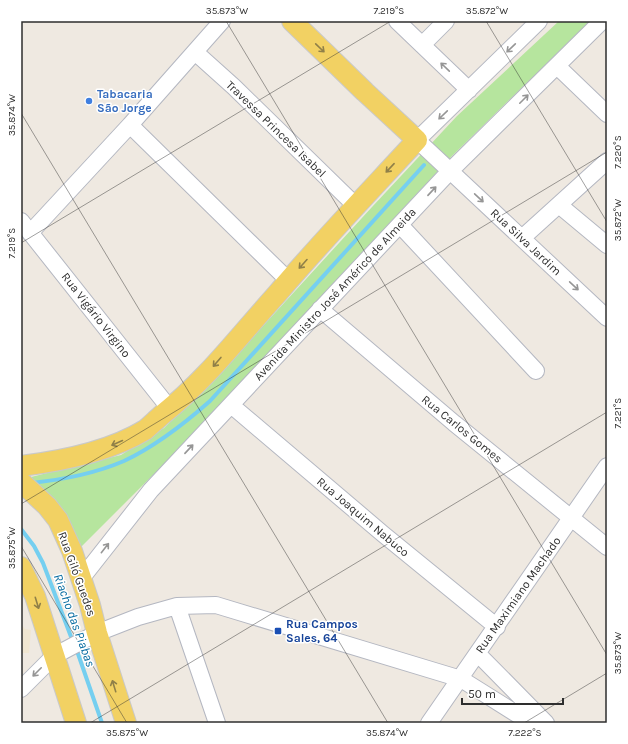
<svg xmlns="http://www.w3.org/2000/svg" width="628" height="744" font-family="Karla,sans-serif">
<rect width="100%" height="100%" fill="#efe9e1"/>
<path fill="#f0e6d1" d="M21,624L25,629L31,630L29,653H21Z"/>
<path fill="#b6e59e" d="M559,21H590L452,156L176,452L78,550L52,499L31,477L121,455L164,428L208,386L372,207L457,116Z"/>
<g fill="none" stroke-linecap="round" stroke-linejoin="round">
<path stroke="#75cff0" stroke-width="4" d="M31,483C61,480 96,473 124,461C156,446 184,424 210,401L424,165
M21,529L34,546L43,563L73,642
M76,648L102,723"/>
<defs>
<path id="minor" d="M397,21L469,90
M539,21L417,140L607,318
M422,45L446,21
M195,52L234,87L356,206
M557,66L607,114
M130,125L288,280
M559,205L607,245
M21,221L170,409
M400,225L536,371
M30,233L130,125L222,21
M522,238L607,161
M320,309L454,423L607,547
M231,405L383,534L497,627
M81,579L151,490L450,171L602,21
M177,606L217,723
M478,654L546,723
M21,689L54,656L97,633L138,617L177,606L216,605L461,679L531,723
M429,723L607,466"/>
<path id="major" d="M21,466C62,461 109,452 145,430C151,425 157,419 163,414C206,380 240,335 277,294C322,241 370,191 417,140L365,92L292,21
M21,482L47,506L58,520L72,551L90,605L97,633L126,723
M21,567L35,596L76,723"/>
</defs>
<use href="#minor" stroke="#b4b7c1" stroke-width="18"/>
<use href="#major" stroke="#c9c9c9" stroke-width="22"/>
<use href="#minor" stroke="#fff" stroke-width="16"/>
<use href="#major" stroke="#f2d163" stroke-width="20"/>
</g>
<defs><path id="oneway-shaft" d="M-6 0H5M1.5-3L5.5 0L1.5 3" fill="none" stroke-width="1.6" stroke-linecap="round" stroke-linejoin="round"/></defs>
<g stroke="#908048">
<use href="#oneway-shaft" transform="translate(320 48) rotate(44)"/>
<use href="#oneway-shaft" transform="translate(390 168) rotate(133)"/>
<use href="#oneway-shaft" transform="translate(303 264) rotate(132)"/>
<use href="#oneway-shaft" transform="translate(217 362) rotate(131)"/>
<use href="#oneway-shaft" transform="translate(117 443) rotate(156)"/>
<use href="#oneway-shaft" transform="translate(37 603) rotate(73)"/>
<use href="#oneway-shaft" transform="translate(114 686) rotate(-107)"/>
</g>
<g stroke="#969696">
<use href="#oneway-shaft" transform="translate(511 48) rotate(136)"/>
<use href="#oneway-shaft" transform="translate(445 67) rotate(-136)"/>
<use href="#oneway-shaft" transform="translate(524 99) rotate(-45)"/>
<use href="#oneway-shaft" transform="translate(443 115) rotate(136)"/>
<use href="#oneway-shaft" transform="translate(432 191) rotate(-47)"/>
<use href="#oneway-shaft" transform="translate(479 198) rotate(43)"/>
<use href="#oneway-shaft" transform="translate(574 286) rotate(43)"/>
<use href="#oneway-shaft" transform="translate(189 449) rotate(-47)"/>
<use href="#oneway-shaft" transform="translate(105 548) rotate(-52)"/>
<use href="#oneway-shaft" transform="translate(37 672) rotate(135)"/>
</g>
<path fill="none" stroke="#2e2e2e" stroke-width="1" stroke-opacity="0.45" d="M226,21L607,655M486,21L607,222M21,113L388,723M21,243L391,21M21,504L607,152M21,546L127,723M90,723L607,412M524,723L607,673"/>
<circle fill="#3f7fe0" stroke="#fff" stroke-width="1.5" cx="89" cy="101" r="4"/>
<rect fill="#1a4fb4" stroke="#fff" stroke-width="1.5" x="274" y="627" width="8" height="8" rx="2"/>
<g text-anchor="middle" stroke-width="3" stroke-linejoin="round" paint-order="stroke">
<g font-size="12" font-weight="bold" fill="#366cbe" stroke="#fff" text-anchor="start">
<text x="97" y="98">Tabacaria<tspan x="97" dy="14">São Jorge</tspan></text>
</g>
<g font-size="12" fill="#2e2e2e" stroke="#fff">
<text transform="translate(276 129) rotate(44)" y="4">Travessa Princesa Isabel</text>
<text transform="translate(526 242) rotate(43)" y="4">Rua Silva Jardim</text>
<text transform="translate(335 294) rotate(-47)" y="4">Avenida Ministro José Américo de Almeida</text>
<text transform="translate(96 315) rotate(52)" y="4">Rua Vigário Virgino</text>
<text transform="translate(462 429) rotate(39)" y="4">Rua Carlos Gomes</text>
<text transform="translate(363 517) rotate(40)" y="4">Rua Joaquim Nabuco</text>
<text transform="translate(77 574) rotate(70)" y="4">Rua Giló Guedes</text>
<text transform="translate(518 595) rotate(-55)" y="4">Rua Maximiano Machado</text>
</g>
<g font-size="12" font-weight="bold" fill="#164399" stroke="#fff" text-anchor="start">
<text x="286" y="628">Rua Campos<tspan x="286" dy="14">Sales, 64</tspan></text>
</g>
<g font-size="13" font-style="italic" fill="#0d6fa3" stroke="#fff">
<text transform="translate(75 620) rotate(70)" y="5">Riacho das Piabas</text>
</g>
</g>
<rect width="628" height="744" fill="none" stroke="#ffffff" stroke-width="44"/>
<path d="M462 698v6h101v-6" fill="none" stroke="#2e2e2e" stroke-width="2"/>
<text x="468" y="698" font-size="12" fill="#2e2e2e" stroke="#ffffff" stroke-width="3" paint-order="stroke">50 m</text>
<rect x="22" y="22" width="584" height="700" fill="none" stroke="#2e2e2e" stroke-width="1.5"/>
<g font-size="10" text-anchor="middle" fill="#2e2e2e">
<text x="227" y="14">35.873°W</text>
<text x="389" y="14">7.219°S</text>
<text x="487" y="14">35.872°W</text>
<text transform="translate(11 115) rotate(-90)" y="4">35.874°W</text>
<text transform="translate(617 152) rotate(-90)" y="4">7.220°S</text>
<text transform="translate(617 220) rotate(-90)" y="4">35.872°W</text>
<text transform="translate(11 243) rotate(-90)" y="4">7.219°S</text>
<text transform="translate(617 413) rotate(-90)" y="4">7.221°S</text>
<text transform="translate(11 548) rotate(-90)" y="4">35.875°W</text>
<text transform="translate(617 653) rotate(-90)" y="4">35.873°W</text>
<text x="127" y="736">35.875°W</text>
<text x="387" y="736">35.874°W</text>
<text x="525" y="736">7.222°S</text>
</g>
</svg>
